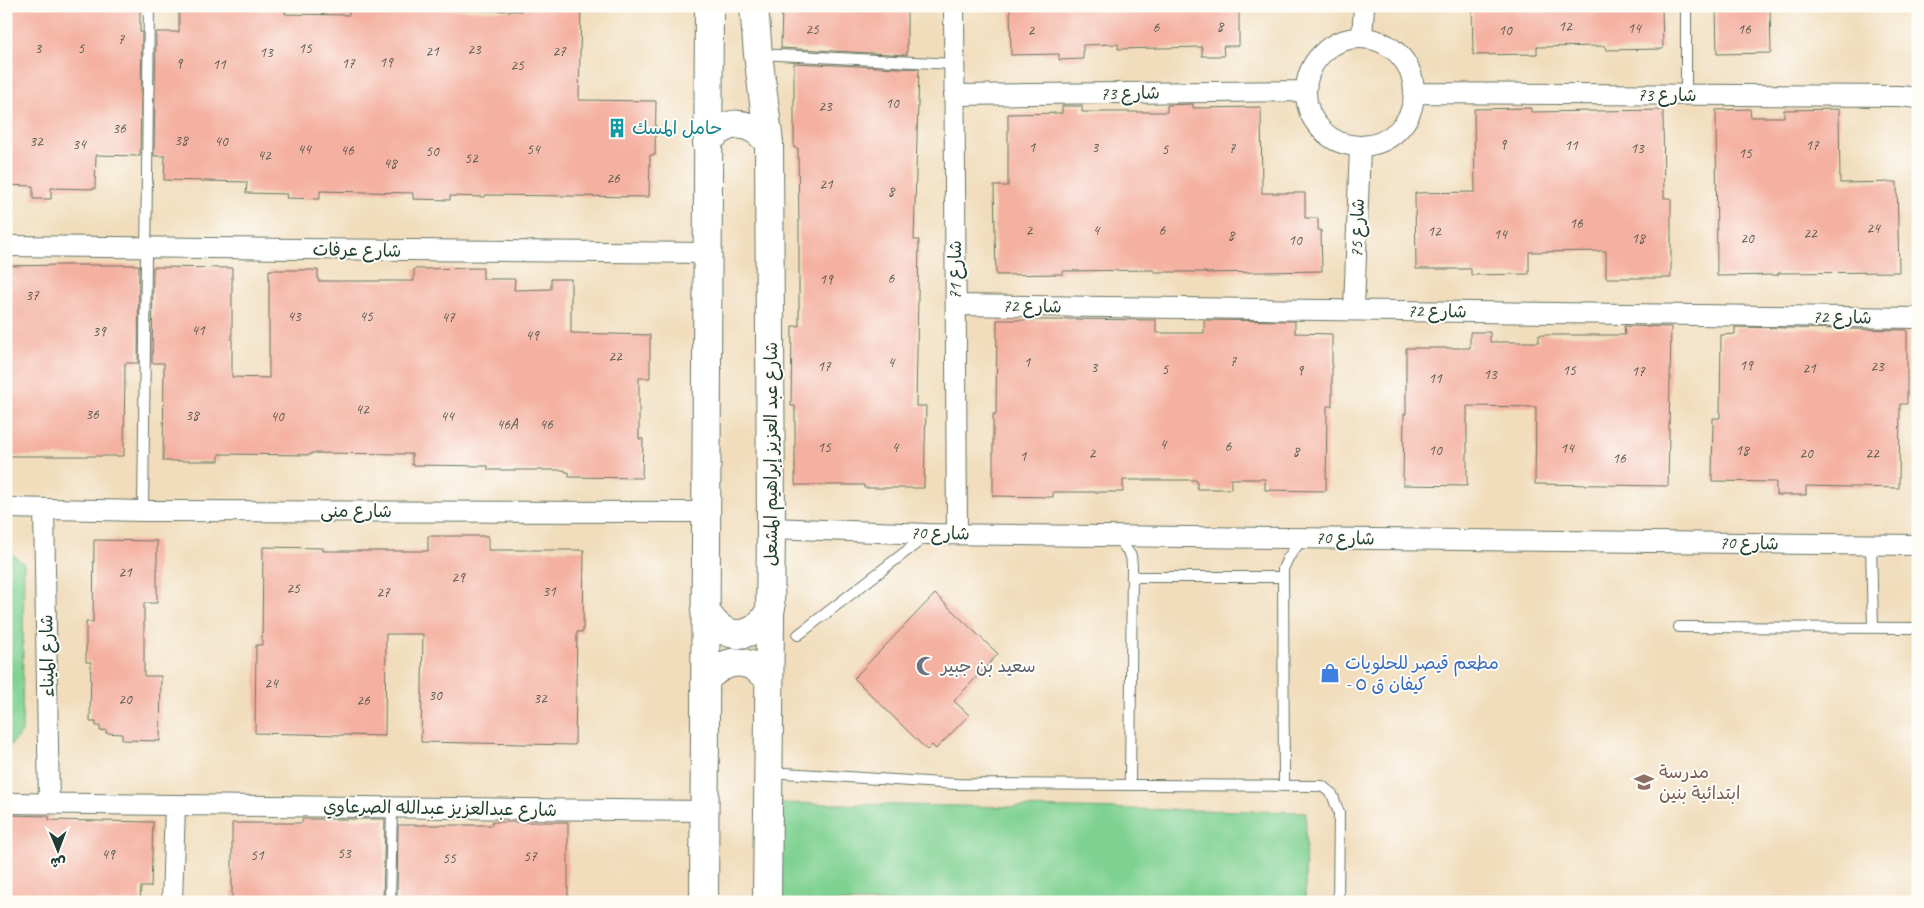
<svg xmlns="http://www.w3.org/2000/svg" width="1924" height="908" font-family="Caveat,'Playpen Sans Arabic',sans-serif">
<rect width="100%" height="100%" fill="#fdfcf7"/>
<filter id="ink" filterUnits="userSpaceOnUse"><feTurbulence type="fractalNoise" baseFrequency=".02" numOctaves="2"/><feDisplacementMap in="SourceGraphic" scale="10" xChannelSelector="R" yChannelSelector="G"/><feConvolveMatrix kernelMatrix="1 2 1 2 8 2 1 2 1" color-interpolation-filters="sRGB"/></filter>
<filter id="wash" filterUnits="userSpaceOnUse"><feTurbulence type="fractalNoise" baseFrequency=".0096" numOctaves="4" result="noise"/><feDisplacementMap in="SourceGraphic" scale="20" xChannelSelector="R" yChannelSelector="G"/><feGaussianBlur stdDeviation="1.12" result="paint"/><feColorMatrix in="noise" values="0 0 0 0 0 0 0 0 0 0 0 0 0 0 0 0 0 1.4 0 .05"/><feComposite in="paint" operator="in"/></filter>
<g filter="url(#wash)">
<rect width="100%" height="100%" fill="#f1ddbc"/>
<path fill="#7fd192" stroke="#4f8763" d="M6,549L24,564L22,732L6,750Z
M780,803L1306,812L1305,902H778Z"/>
<g id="blocks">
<path fill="#f4b0a0" d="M6,6H140V32H142L140,156L96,155L95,189L51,188V199H33V186L6,185Z
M179,6L285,9V14L349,15V6H452V10L521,11V6H581L579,100L656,101L655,155H650L649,197L485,195V197L450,196V200L413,199V193L320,191V199L286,198L287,194L246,193L247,182L164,180L165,156H154L156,32H179Z
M782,6H907V55L781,48Z
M1010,6H1239V46H1223L1224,56H1202V47L1118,49V44L1083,45V59L1059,60V54L1011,55Z
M1472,6H1662L1663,49L1606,50L1605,46L1537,47V54L1473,55Z
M1716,6H1770L1771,53L1717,54Z
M794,63L919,69L914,240H919L916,406H926L924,488H864V485H795V406H791L792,326H799V231L798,148H794Z
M1193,104V108L1261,107L1262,193H1305V218H1318V230H1321L1322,271L1206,273V272H1154L1153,270L1063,271V274L996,275L994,186H1008V114L1062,113V106H1082V112H1167V105Z
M1531,108V112L1663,110L1664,198H1671V278H1606V251L1529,252V274L1471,275V269H1416L1415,193L1475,192L1474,109Z
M1750,109L1751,117H1784V110L1839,109L1840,183L1897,182L1899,272L1778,273V275L1717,276L1716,110Z
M60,265H139L138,363H125L124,456H6V266Z
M153,267L232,268V377L269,378V270H318V281H414V269L483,268V279H515L514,290L551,289V279H571V333L650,335V378H639V439H643L642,478L569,477V472H565V470H488V466L412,465V454L311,453V455L219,454V461H163L164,363H152Z
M1064,319L1156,320V333H1204V320L1295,321V333L1332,334V406H1327L1326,491L1265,490V479H1231V489H1197V480H1123V492H1053V497L993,496V414H996L997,320H1064Z
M1624,326L1671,327L1668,486L1535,484L1536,407L1467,406V486L1403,485L1404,414H1406V348H1470V332H1490V342H1539V335H1625Z
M1735,327L1907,330V404H1900L1899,488L1806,486V495H1776V482L1712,481L1713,418H1720L1721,335L1735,334Z
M428,536H488V550H584L583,632H577L575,745L421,742L423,634H386L385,736L255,733L256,645H262L263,547L323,548V551H428Z
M94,540L157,541V603H144V676H161L160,741L122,740V734L106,733V730L100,731V726H96V722H90L91,662H86V622H93Z
M935,594L998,654L954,701L969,715L936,749L932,745L927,750L854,678Z
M6,815L49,816V820L153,822L151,887H141L140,902H6Z
M302,819H385L383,902H232V823H302Z
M492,822H568V902H397L398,825H492Z"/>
</g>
</g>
<g filter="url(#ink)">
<use href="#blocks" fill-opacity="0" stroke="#687564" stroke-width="1"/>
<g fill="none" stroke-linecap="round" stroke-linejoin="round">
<defs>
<path id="service" d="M1686,6V95
M759,54L954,64
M143,511L149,6
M1116,535L1131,556L1132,566L1130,784
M1871,544L1873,628
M1132,577H1283
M1679,627L1918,628
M798,635L926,536
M769,772L957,784L1322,786L1332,794L1339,813L1338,902
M1284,785L1283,569L1288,558L1302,539
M390,902L392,807"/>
<path id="minor" d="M954,6L957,534
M1306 92a54 54 0 1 1 108 0a54 54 0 1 1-108 0Z
M1362,38L1364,6
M1415,93L1899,96L1918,98
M954,95L1305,91
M6,246L709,253
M956,305L1918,318
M1354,309L1360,147
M6,508L143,511L706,512
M44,509L49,803
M771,528L928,534L1918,545
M6,803L704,811
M172,902L175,805"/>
<path id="secondary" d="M754,6L758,54L769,143L771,528L767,902
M707,143C726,118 750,119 769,143
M705,610C724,643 755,642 771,608
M706,679C727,657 749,657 769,679
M704,902L709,6"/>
</defs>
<use href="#service" stroke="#687564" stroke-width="12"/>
<use href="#minor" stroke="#687564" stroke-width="22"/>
<use href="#secondary" stroke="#687564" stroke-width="30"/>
<use href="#service" stroke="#fff" stroke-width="10"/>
<use href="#minor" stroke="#fff" stroke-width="20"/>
<use href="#secondary" stroke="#fff" stroke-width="28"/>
</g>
</g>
<defs>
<symbol id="building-bare" viewBox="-9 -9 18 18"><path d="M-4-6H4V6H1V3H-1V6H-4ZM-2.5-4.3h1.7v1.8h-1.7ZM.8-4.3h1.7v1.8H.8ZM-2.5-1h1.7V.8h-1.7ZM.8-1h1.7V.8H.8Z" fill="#0f9aa8" stroke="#fdfcf7" stroke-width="2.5" paint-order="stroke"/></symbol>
<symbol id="mosque-bare" viewBox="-9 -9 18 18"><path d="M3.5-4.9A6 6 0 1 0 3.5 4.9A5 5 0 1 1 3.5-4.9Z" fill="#6b7280" stroke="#fdfcf7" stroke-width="2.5" paint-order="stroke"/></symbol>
<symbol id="shop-bare" viewBox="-9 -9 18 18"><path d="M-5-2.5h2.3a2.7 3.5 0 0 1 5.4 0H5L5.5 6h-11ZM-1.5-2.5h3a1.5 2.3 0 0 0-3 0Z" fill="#3f7fe0" stroke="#fdfcf7" stroke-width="2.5" paint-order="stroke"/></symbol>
<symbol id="school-bare" viewBox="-9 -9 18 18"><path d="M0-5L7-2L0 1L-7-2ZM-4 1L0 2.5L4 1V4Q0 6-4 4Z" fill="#8d6e63" stroke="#fdfcf7" stroke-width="2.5" paint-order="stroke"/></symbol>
</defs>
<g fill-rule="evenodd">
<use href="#building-bare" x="603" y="114" width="28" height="28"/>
<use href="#mosque-bare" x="912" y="652" width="28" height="28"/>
<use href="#shop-bare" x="1316" y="659" width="28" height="28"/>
<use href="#school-bare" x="1630" y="768" width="28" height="28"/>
</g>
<g text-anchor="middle" stroke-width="4" stroke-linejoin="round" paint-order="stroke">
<g font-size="15" fill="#545a4f">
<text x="1220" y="31">8</text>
<text x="1565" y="31">12</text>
<text x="1156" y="32">6</text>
<text x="1634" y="33">14</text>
<text x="812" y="34">25</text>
<text x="1744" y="34">16</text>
<text x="1031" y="35">2</text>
<text x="1505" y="35">10</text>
<text x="121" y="44">7</text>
<text x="38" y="53">3</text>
<text x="81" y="53">5</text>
<text x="305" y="53">15</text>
<text x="474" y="54">23</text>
<text x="432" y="56">21</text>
<text x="559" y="56">27</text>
<text x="266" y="57">13</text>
<text x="386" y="67">19</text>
<text x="179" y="68">9</text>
<text x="348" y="68">17</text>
<text x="219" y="69">11</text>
<text x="517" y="70">25</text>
<text x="892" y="108">10</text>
<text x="825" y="111">23</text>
<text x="119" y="133">36</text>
<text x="181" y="145">38</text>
<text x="36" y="146">32</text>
<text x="221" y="146">40</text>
<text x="79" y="149">34</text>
<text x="1503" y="149">9</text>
<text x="1571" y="150">11</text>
<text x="1812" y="150">17</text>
<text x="1032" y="152">1</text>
<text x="1095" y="152">3</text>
<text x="1232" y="153">7</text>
<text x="1637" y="153">13</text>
<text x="304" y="154">44</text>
<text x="533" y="154">54</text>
<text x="1165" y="154">5</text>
<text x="347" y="155">46</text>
<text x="432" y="156">50</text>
<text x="1745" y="158">15</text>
<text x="264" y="160">42</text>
<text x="471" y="163">52</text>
<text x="390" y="168">48</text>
<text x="613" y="183">26</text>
<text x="826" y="189">21</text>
<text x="891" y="196">8</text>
<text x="1576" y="228">16</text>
<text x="1873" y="233">24</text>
<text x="1029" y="235">2</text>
<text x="1096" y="235">4</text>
<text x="1162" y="235">6</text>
<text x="1434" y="236">12</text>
<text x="1810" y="238">22</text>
<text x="1500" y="239">14</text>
<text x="1231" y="240">8</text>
<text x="1638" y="243">18</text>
<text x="1747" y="243">20</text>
<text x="1295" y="245">10</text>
<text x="891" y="283">6</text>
<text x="826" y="284">19</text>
<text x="32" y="300">37</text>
<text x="294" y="321">43</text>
<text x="366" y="321">45</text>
<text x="448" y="322">47</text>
<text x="198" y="335">41</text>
<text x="99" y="336">39</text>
<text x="532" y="340">49</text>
<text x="615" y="361">22</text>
<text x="1233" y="366">7</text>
<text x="891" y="367">4</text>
<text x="1027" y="367">1</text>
<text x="1746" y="370">19</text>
<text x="824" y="371">17</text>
<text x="1877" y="371">23</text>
<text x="1094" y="372">3</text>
<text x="1809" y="373">21</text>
<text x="1165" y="374">5</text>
<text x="1300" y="375">9</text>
<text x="1569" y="375">15</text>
<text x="1638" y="376">17</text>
<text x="1490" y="379">13</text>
<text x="1435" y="383">11</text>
<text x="362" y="414">42</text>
<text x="92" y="419">36</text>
<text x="192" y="420">38</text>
<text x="277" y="421">40</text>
<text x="447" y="421">44</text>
<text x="507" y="429">46A</text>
<text x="546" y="429">46</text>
<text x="1163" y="449">4</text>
<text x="1228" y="451">6</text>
<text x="824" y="452">15</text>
<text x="895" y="452">4</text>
<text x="1567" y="453">14</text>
<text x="1435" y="455">10</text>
<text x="1742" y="455">18</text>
<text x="1296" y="456">8</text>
<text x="1092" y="458">2</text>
<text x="1806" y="458">20</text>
<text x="1872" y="458">22</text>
<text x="1023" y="461">1</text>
<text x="1619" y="463">16</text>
<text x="125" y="577">21</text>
<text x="458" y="582">29</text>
<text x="293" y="593">25</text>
<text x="549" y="596">31</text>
<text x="383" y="597">27</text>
<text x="271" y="688">24</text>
<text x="435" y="700">30</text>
<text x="540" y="703">32</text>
<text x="125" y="704">20</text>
<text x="363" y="705">26</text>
<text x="344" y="858">53</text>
<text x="108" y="859">49</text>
<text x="257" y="860">51</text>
<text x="530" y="861">57</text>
<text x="449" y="863">55</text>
</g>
<g font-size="18" fill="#1f3d34" stroke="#fdfcf7">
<text transform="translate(1130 93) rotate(-1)" y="6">شارع 73</text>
<text x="1667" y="101">شارع 73</text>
<text transform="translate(1357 228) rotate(-88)" y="6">شارع 75</text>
<text transform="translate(357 250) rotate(1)" y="6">شارع عرفات</text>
<text transform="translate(955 270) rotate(-90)" y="6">شارع 71</text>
<text transform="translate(1032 306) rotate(1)" y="6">شارع 72</text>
<text transform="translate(1437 311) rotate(1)" y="6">شارع 72</text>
<text transform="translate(1842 317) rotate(1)" y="6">شارع 72</text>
<text transform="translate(771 454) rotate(-90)" y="6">شارع عبد العزيز إبراهيم المشعل</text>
<text x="356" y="517">شارع منى</text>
<text transform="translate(940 533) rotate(1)" y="6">شارع 70</text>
<text transform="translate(1345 538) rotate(1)" y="6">شارع 70</text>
<text transform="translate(1749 543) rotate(1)" y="6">شارع 70</text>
<text transform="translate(47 656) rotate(-91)" y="6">شارع الميناء</text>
<text transform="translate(440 808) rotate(1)" y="6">شارع عبدالعزيز عبدالله الصرعاوي</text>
</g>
<g font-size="18" fill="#0d838f" stroke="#fdfcf7" text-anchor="start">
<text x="632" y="134">حامل المسك</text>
</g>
<g font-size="18" fill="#366cbe" stroke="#fdfcf7" text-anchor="start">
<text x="1345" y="669">مطعم قيصر للحلويات<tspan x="1345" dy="21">- كيفان ق ٥</tspan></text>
</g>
<g font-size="18" fill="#5b616d" stroke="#fdfcf7" text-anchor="start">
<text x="941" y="672">سعيد بن جبير</text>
</g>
<g font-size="18" fill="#785e54" stroke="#fdfcf7" text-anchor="start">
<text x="1659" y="778">مدرسة<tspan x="1659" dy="21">ابتدائية بنين</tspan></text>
</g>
</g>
<rect width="1924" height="908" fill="none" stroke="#fdfcf7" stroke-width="25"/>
<g transform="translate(58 850) rotate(179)" stroke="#fdfcf7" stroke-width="4" paint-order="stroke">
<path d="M0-4L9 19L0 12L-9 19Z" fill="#1f3d34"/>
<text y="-8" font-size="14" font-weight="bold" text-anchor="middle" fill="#1f3d34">ش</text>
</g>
</svg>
